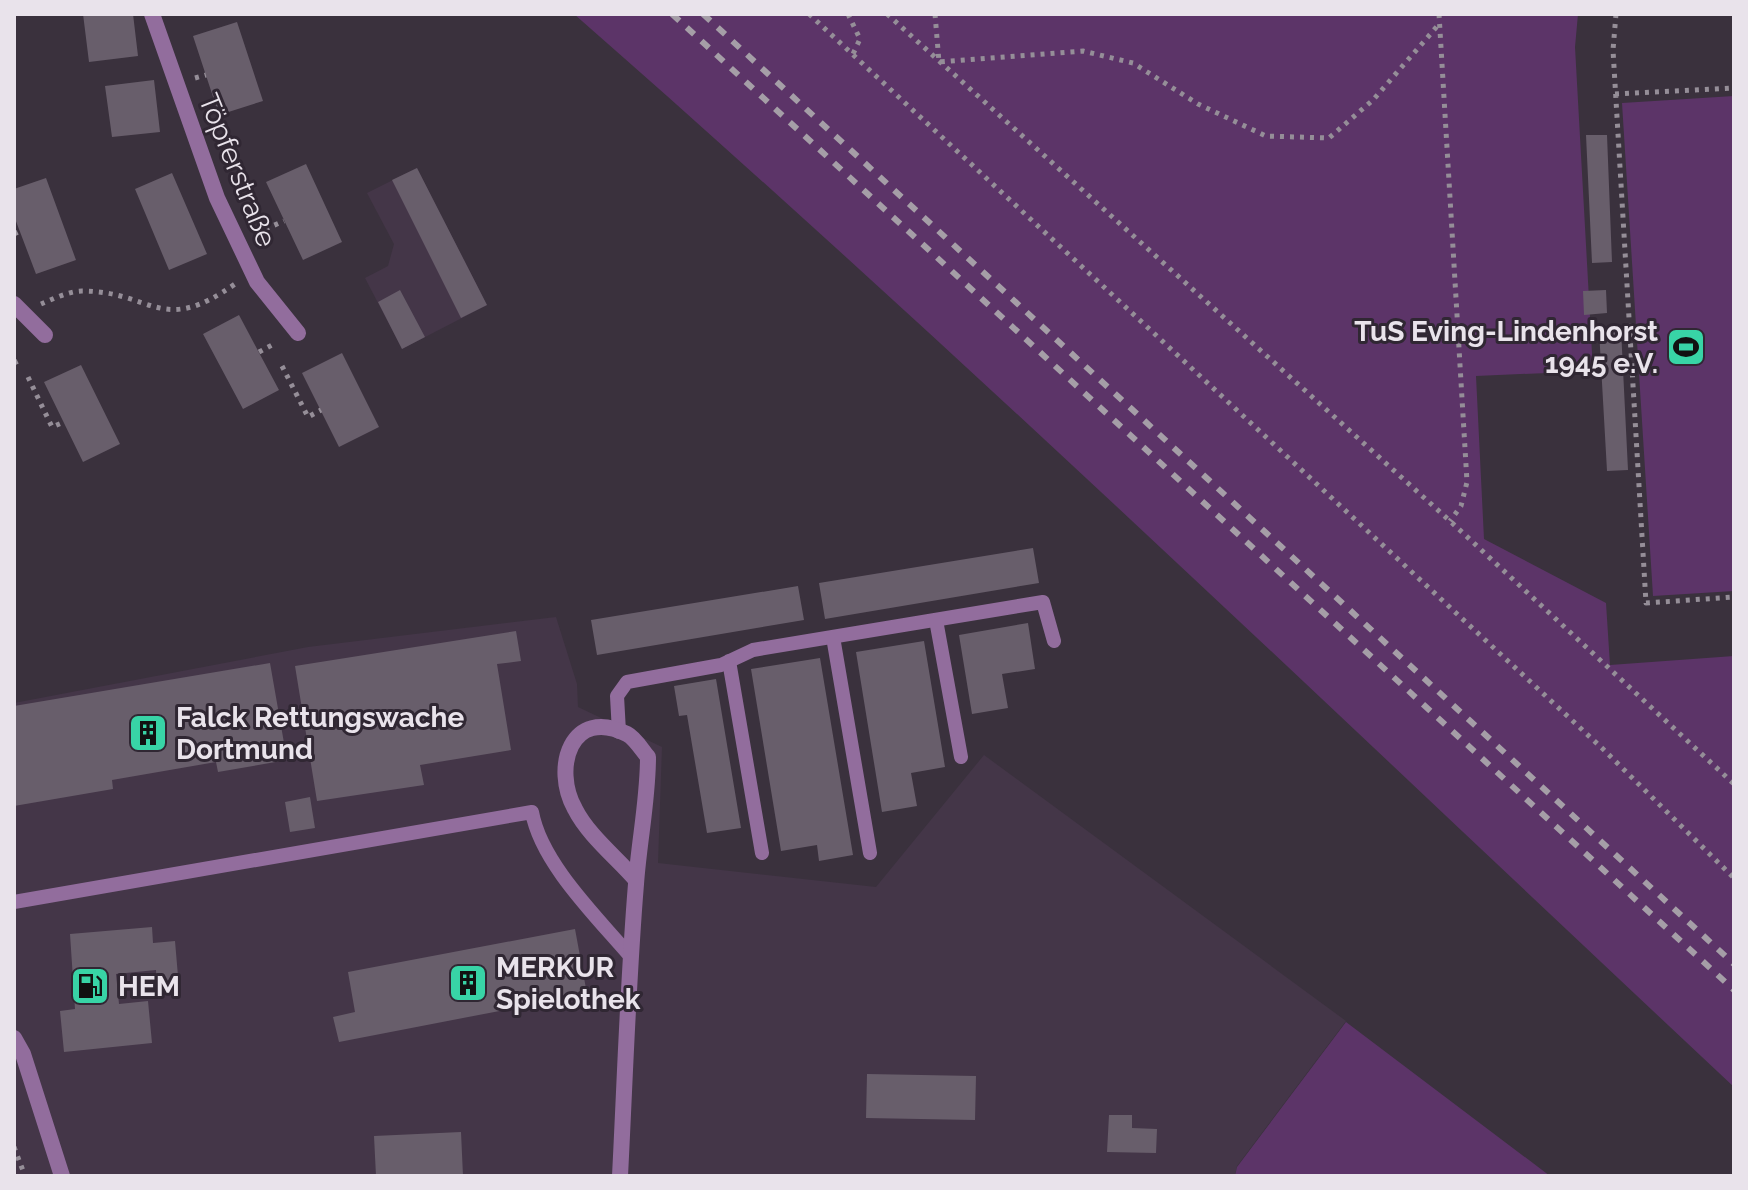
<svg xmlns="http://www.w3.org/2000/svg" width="1748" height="1190" font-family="Raleway,sans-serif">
<rect width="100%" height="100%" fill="#3a313d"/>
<path fill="#443648" d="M417,168L487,305L402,349L365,278L388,266L394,244L367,193Z
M556,617L577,684L578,707L662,747L658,863L876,887L984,755L1346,1021L1237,1166L1235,1176H14V703L308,647Z"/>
<path fill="#5c3468" d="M574,14H1578L1575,47L1593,371L1476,376L1484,539L1606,603L1610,665L1734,656V1087C1350,727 970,361 574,14Z
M1734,96V591L1653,596L1622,103Z
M1346,1022L1550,1176H1235L1237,1167Z"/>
<path fill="#685e6b" d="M83,14H133L138,56L89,62Z
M237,22L263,101L219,115L193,36Z
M154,80L160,132L112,137L105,86Z
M1586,135H1607L1612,262L1592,263Z
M306,164L342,242L303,260L266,182Z
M417,168L487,305L461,318L392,180Z
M172,173L207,254L169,270L135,189Z
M46,178L76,260L36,274L14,216V189Z
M400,290L425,337L402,349L378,302Z
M1606,290L1607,313L1584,315L1583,291Z
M239,315L279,390L243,409L203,334Z
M1621,329L1628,470L1607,471L1599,330Z
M342,353L379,427L339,447L302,373Z
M81,365L120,444L83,462L44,382Z
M1033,548L1039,583L825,619L819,583Z
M798,586L804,620L597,655L591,620Z
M1028,623L1035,669L1002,674L1008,708L972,714L959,635Z
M516,631L521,661L497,664L511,750L420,765L424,785L317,801L295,666Z
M924,641L945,767L911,773L917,806L882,812L856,652Z
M820,658L853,855L819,861L817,845L781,851L751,669Z
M270,663L287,760L218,772L216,762L112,780L113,789L14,806V706Z
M716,679L741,828L707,833L687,715L679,716L674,686Z
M310,797L315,828L290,832L285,802Z
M152,927L153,943L175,941L179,988L157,990L156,970L116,974L119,1004L148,1001L152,1043L64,1052L60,1011L75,1009L70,934Z
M575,929L587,994L339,1042L333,1017L355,1012L348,972Z
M867,1074L976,1076L975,1120L866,1118Z
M1109,1115H1132V1128L1157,1129L1156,1153L1107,1152Z
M461,1132L463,1176H376L374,1136Z"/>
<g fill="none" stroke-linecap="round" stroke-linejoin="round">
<path stroke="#958e98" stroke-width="5" stroke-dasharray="4 6" stroke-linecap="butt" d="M809,14L1603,749L1734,878
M848,14L860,39L853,54
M887,14L1450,521L1734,784
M935,14L939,62L1083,51L1133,63L1198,104L1266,136L1329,138L1373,100L1440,23
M1439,14L1467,482L1461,506L1450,521
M1616,14L1613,50L1646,603L1734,597
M195,78L206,75
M1615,94L1734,88
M256,233L284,221
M14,234L20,231
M41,304C53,299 69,291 82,291C153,291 160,337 235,284
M259,352L272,345
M14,363L20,360
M282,366L308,417L321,410
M28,377L52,427L64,422
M14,1147L25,1176"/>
<path stroke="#926d9d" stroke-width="14" d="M936,620L961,757
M833,637L870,853
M729,661L762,853
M619,732L617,696L627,682L721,665L753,650L1043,602L1054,641
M14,902L532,812C541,863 597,917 631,957"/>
<path stroke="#926d9d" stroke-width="16" d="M152,14L217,198L257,282L298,333
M14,304L45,335
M620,1176C625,1079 628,981 636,884C639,841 648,800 648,757C642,750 635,738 627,734C571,706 552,768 575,809C588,835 617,858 636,880"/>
<path stroke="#926d9d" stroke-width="16" d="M14,1038L23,1054L62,1176"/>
<path stroke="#a59ea7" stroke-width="6" stroke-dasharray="10 10" stroke-linecap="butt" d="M672,14L1734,990
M703,14L1734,964"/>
</g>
<defs>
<symbol id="stadium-square" viewBox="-11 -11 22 22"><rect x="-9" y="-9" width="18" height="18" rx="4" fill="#38d4a6" stroke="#302733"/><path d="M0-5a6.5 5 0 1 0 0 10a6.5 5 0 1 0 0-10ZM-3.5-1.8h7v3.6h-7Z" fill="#111"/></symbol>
<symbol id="building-square" viewBox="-11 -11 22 22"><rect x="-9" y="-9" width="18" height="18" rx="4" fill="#38d4a6" stroke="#302733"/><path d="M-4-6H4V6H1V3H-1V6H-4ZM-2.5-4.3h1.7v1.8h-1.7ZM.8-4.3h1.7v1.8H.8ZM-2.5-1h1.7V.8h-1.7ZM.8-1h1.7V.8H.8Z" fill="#111"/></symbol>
<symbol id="fuel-square" viewBox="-11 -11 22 22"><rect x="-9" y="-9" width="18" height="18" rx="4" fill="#38d4a6" stroke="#302733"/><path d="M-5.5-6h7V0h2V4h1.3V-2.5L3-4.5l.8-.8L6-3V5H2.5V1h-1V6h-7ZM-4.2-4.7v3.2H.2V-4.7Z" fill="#111"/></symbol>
</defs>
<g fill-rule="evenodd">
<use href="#stadium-square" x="1664" y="325" width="44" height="44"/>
<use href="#building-square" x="126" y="711" width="44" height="44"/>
<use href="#building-square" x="446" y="961" width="44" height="44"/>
<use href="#fuel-square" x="68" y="964" width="44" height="44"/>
</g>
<g text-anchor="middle" stroke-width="6" stroke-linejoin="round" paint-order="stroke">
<g font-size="28" fill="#e9e3eb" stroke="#302733">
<text transform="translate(238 170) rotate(68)" y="10">Töpferstraße</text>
</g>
<g font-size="28" font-weight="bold" fill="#e9e3eb" stroke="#302733" text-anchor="start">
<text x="1658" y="341" text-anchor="end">TuS Eving-Lindenhorst<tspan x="1658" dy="32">1945 e.V.</tspan></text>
<text x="176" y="727">Falck Rettungswache<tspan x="176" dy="32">Dortmund</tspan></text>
<text x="496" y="977">MERKUR<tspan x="496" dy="32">Spielothek</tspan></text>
<text x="118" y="996">HEM</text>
</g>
</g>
<rect width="1748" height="1190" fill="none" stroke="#e9e3eb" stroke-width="32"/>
</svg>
